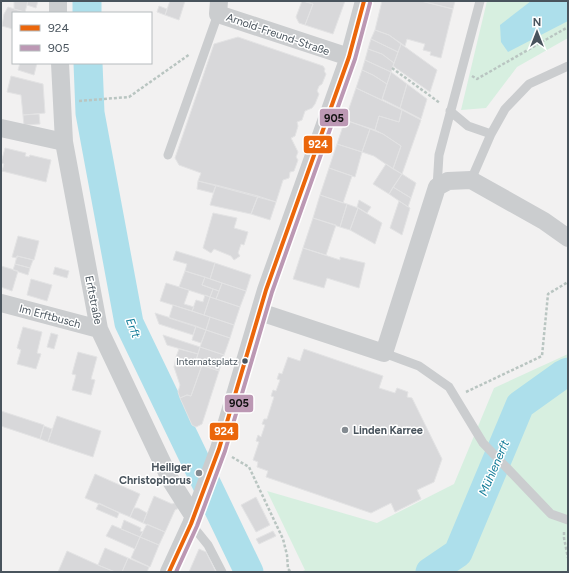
<svg xmlns="http://www.w3.org/2000/svg" width="569" height="573" font-family="Figtree,sans-serif">
<rect width="100%" height="100%" fill="#f2f1f1"/>
<path fill="#d7efe0" d="M487,1H568V38L517,67L486,108L461,110Z
M568,354V572H301L305,570L267,491L377,523L454,484L494,388Z"/>
<path fill="#addfeb" d="M531,1H568V21L508,52L501,42L500,25Z"/>
<g fill="none" stroke-linecap="round" stroke-linejoin="round">
<path stroke="#addfeb" stroke-width="29" d="M87,1V13
M88,63L90,113L129,323L249,572
M430,572L458,553L520,405L562,375L568,372"/>
</g>
<path fill="#d8d8da" stroke="#e3e3e4" d="M14,1H28L25,12L14,9Z
M28,1H38L36,8L27,5Z
M170,1H185L179,20L165,15Z
M302,1L313,4L305,25L299,23L296,17Z
M305,1H345L333,34L305,25L313,4Z
M382,1H421L453,9L441,58L430,55L431,52L423,50L425,44L407,39L405,46L389,35L375,30Z
M421,1H455L453,9Z
M159,6L167,9L165,15L157,12Z
M8,7L27,13H13V29L2,26L4,14Z
M375,30L389,35L401,44L398,52L371,39Z
M238,37L323,66L325,69L324,71L326,74L322,84L319,86L317,91L319,94L315,104L312,108L305,111L302,120L297,122L298,126L295,136L291,138L298,152L296,157L298,160L294,171L290,172L289,178L283,180L276,202L198,181L201,173L179,165L175,158L214,44Z
M371,39L398,52L394,63L382,54L368,49Z
M401,44L437,70L430,92L393,66Z
M368,49L382,54L394,63L391,72L365,60Z
M365,60L391,72L387,84L373,75L362,70Z
M20,63H37L34,75L18,70Z
M362,70L373,75L387,84L382,100L356,88Z
M391,72L407,84L400,108L382,99Z
M11,76L43,84L45,113L23,115L21,95L7,92Z
M407,84L427,99L421,119L400,108Z
M356,88L402,110L399,122L379,116L375,130L345,120Z
M402,110L421,120L402,174L393,169L401,146L383,134L375,130L379,116L399,122Z
M39,114L40,124L24,125L23,115Z
M345,120L370,129L362,152L337,144Z
M370,129L383,134L401,146L393,169L374,156L362,152Z
M337,144L362,152L355,177L329,168Z
M5,148L26,153L25,156L29,157L30,155L51,160L46,182L2,171L4,164L1,163Z
M386,164L402,174L389,194L373,184Z
M329,168L352,176L343,203L320,195Z
M402,174L416,183L411,198L393,187Z
M198,181L216,185L213,193L197,189Z
M216,185L258,196L251,214L210,205Z
M393,187L411,198L408,207L389,194Z
M320,195L347,204L340,227L313,218Z
M258,196L276,202L270,220L251,214Z
M359,200L371,207L367,213L357,207Z
M399,201L410,208L402,235L390,228Z
M347,204L358,208L350,230L340,227Z
M358,208L382,223L375,244L350,230Z
M213,213L237,218L234,228L248,232L244,245L241,244L238,253L240,256L234,260L231,256L214,249L211,253L203,248Z
M313,218L336,225L326,255L303,248Z
M18,236L39,241L34,260L17,256V258L12,257Z
M303,248L340,260V257L365,263L359,288L327,278L324,288L293,279Z
M176,251L215,263L210,279L185,271L187,264L173,260Z
M17,256L33,260L30,268L15,264Z
M215,263L251,275L246,291L210,279Z
M15,264L30,268L28,275L13,270Z
M1,266L18,271L12,291L1,287Z
M55,267L69,271L67,278L53,274Z
M185,271L205,277L202,285L213,289L210,297L179,287Z
M205,277L222,283L219,291L202,285Z
M31,279L52,285L47,301L27,295Z
M166,283L189,290L184,304L194,307L192,311L160,301Z
M222,283L246,291L240,307L216,299Z
M213,289L219,291L216,299L210,297Z
M205,295L210,297L204,315L192,311L196,300L203,302Z
M210,297L240,307L234,325L204,315Z
M173,305L210,317L206,330L169,318Z
M155,313L196,326L193,335L159,324Z
M210,317L234,325L230,338L206,330Z
M196,326L206,330L201,343L192,340Z
M23,327L42,332L37,353L41,354L36,369L17,364L21,350L17,348Z
M206,330L230,338L224,355L200,347Z
M51,333L58,335L54,349L47,347Z
M163,335L200,347L198,354L167,345Z
M200,347L224,355L219,371L195,363Z
M179,349L198,354L195,363L176,357Z
M304,349L383,376L379,388L395,393L397,388L408,392L407,397L412,398L442,459L434,482L417,490L421,499L395,512L391,503L371,513L266,477L268,471L257,467L258,462L253,460L259,442L256,441L258,435L261,437L265,425L262,424L264,419H267L274,397L271,396L273,390L276,391L280,380L277,379L279,373L282,374L288,357L300,361Z
M78,352L97,357L91,379L95,380L91,395L72,390L76,375L72,374Z
M176,357L202,365L191,396L187,395L180,398L178,392L180,385L174,367Z
M202,365L219,371L202,424L196,427L192,425L180,398L187,395L191,396Z
M1,411L44,425L40,439L1,426Z
M57,416L101,431L93,457L48,442Z
M44,426L52,429L48,442L40,439Z
M95,474L140,494L130,517L85,498Z
M154,496L172,504L177,502L179,508L175,510L165,532L143,523Z
M256,497L270,525L256,532L241,505Z
M99,503L119,513L117,518L96,509Z
M134,508H138L147,513L143,523L130,517Z
M124,520L141,528L140,531L143,532L140,537L121,529Z
M147,524L165,532L159,545L140,537Z
M112,525L140,537L135,549L106,536Z
M273,531L276,536L259,544L256,539Z
M140,537L159,545L150,567L131,558Z
M105,548L128,558L122,572H115L98,565Z
M199,549L206,552L216,572H189Z
M67,551L98,565L115,572H58Z
M128,558L149,567L147,572H122Z"/>
<g fill="none" stroke-linecap="round" stroke-linejoin="round">
<path stroke="#b9c5c1" stroke-width="2.5" stroke-dasharray="3 2" stroke-linecap="butt" d="M392,68L440,103
M472,76L477,79L568,27
M79,101L129,97L190,54
M466,392L542,356L548,294L568,282
M232,457L249,467L283,539L287,555L288,569L291,572
M564,532V538L568,558"/>
<path stroke="#cbcdcf" stroke-width="9" d="M450,111L468,126L491,134
M168,155L218,14
M471,180L491,134L505,109L529,84L568,66
M437,187L439,155L480,1
M384,353L419,366L449,387L483,443L551,514L568,520
M191,524L208,545L222,572"/>
<path stroke="#cbcdcf" stroke-width="18" d="M58,1V13
M219,1L218,14L349,57
M60,63L64,142L99,329L171,481L194,517
M1,128L64,142
M1,303L99,329
M260,312L384,353L437,187L448,181L471,180L544,221L568,238
M169,572L191,524L219,449L266,290L349,57L364,1"/>
<defs>
<path id="bus-1" d="M169,572L191,524L219,449L266,290L349,57L364,1"/>
<path id="bus-2" d="M176,572L197,526L225,451L272,292L355,59L370,3"/>
</defs>
<use href="#bus-1" stroke="#fff" stroke-width="7"/>
<use href="#bus-2" stroke="#fff" stroke-width="7"/>
<use href="#bus-1" stroke="#eb660b" stroke-width="4"/>
<use href="#bus-2" stroke="#bc98b4" stroke-width="4"/>
</g>
<circle fill="#49545d" stroke="#fff" stroke-width="1.5" cx="245" cy="361" r="3.5"/>
<g fill="#848b91" stroke="#fff" stroke-width="1.5">
<circle cx="345" cy="430" r="4"/>
<circle cx="199" cy="473" r="4"/>
</g>
<g text-anchor="middle" stroke-width="3" stroke-linejoin="round" paint-order="stroke">
<g font-size="10" fill="#49545d" stroke="#fff" text-anchor="end">
<text x="238" y="365">Internatsplatz</text>
</g>
<g font-size="11" fill="#49545d" stroke="#fff">
<text transform="translate(278 34) rotate(19)" y="4">Arnold-Freund-Straße</text>
<text transform="translate(94 300) rotate(79)" y="4">Erftstraße</text>
<text transform="translate(50 316) rotate(15)" y="4">Im Erftbusch</text>
</g>
<g font-size="11" font-weight="bold" fill="#49545d" stroke="#fff" text-anchor="start">
<text x="353" y="434">Linden Karree</text>
<text x="191" y="471" text-anchor="end">Heiliger<tspan x="191" dy="13">Christophorus</tspan></text>
</g>
<g font-size="12" font-style="italic" fill="#127c98" stroke="#fff">
<text transform="translate(133 328) rotate(69)" y="4">Erft</text>
<text transform="translate(494 468) rotate(-67)" y="4">Mühlenerft</text>
</g>
</g>
<g stroke="#fff" stroke-width="1.5">
<rect x="319" y="108" width="30" height="19" rx="4" fill="#bc98b4"/>
<rect x="303" y="135" width="30" height="19" rx="4" fill="#eb660b"/>
<rect x="224" y="394" width="30" height="19" rx="4" fill="#bc98b4"/>
<rect x="209" y="422" width="30" height="19" rx="4" fill="#eb660b"/>
</g>
<g font-size="11" text-anchor="middle" font-weight="bold" fill="#fff">
<text x="318" y="148">924</text>
<text x="224" y="435">924</text>
</g>
<g font-size="11" text-anchor="middle" font-weight="bold" fill="#111">
<text x="334" y="122">905</text>
<text x="239" y="407">905</text>
</g>
<rect width="569" height="573" fill="none" stroke="#49545d" stroke-width="4"/>
<rect x="12" y="12" width="140" height="52" fill="#ffffff" stroke="#b6bbbe"/>
<rect x="20" y="25" width="20" height="6" fill="#eb660b" stroke="#b6bbbe"/>
<text x="48" y="32" font-size="12" fill="#49545d">924</text>
<rect x="20" y="45" width="20" height="6" fill="#bc98b4" stroke="#b6bbbe"/>
<text x="48" y="52" font-size="12" fill="#49545d">905</text>
<g transform="translate(537 32)" stroke="#ffffff" stroke-width="3" paint-order="stroke">
<path d="M0-3L7 15L0 10L-7 15Z" fill="#49545d"/>
<text y="-6" font-size="11" font-weight="bold" text-anchor="middle" fill="#49545d">N</text>
</g>
</svg>
